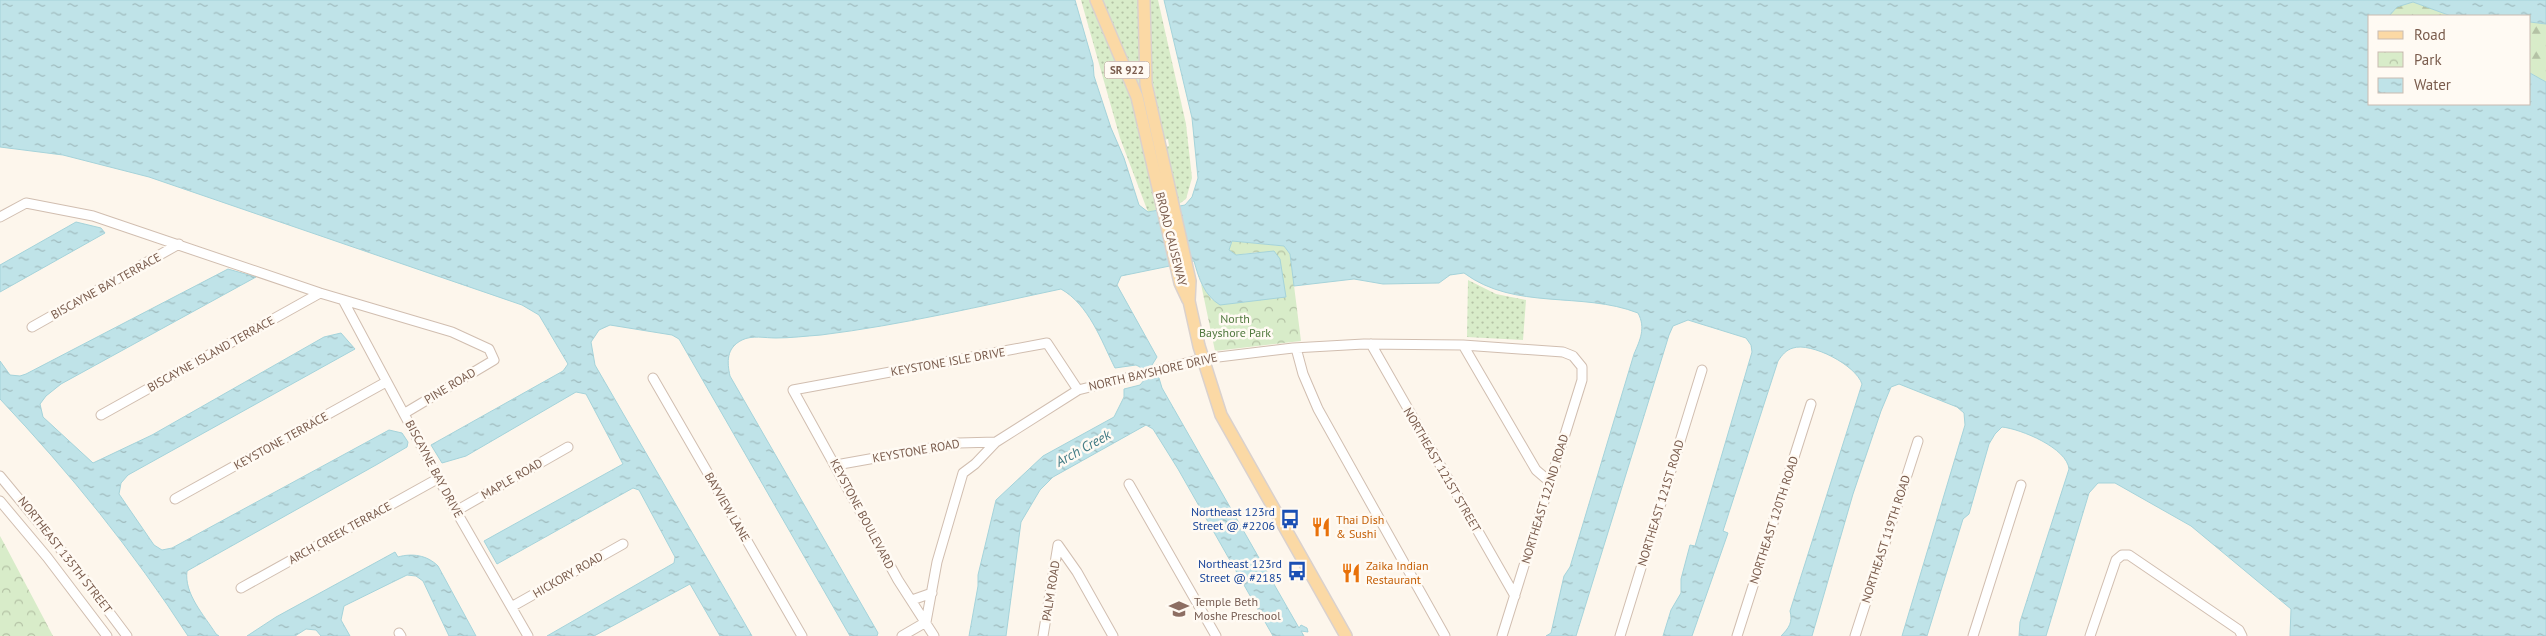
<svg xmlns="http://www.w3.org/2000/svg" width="2546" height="636" font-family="'PT Sans',sans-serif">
<defs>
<pattern id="grass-dots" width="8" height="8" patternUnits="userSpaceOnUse" patternTransform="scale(1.25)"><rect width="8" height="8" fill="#d8ecc9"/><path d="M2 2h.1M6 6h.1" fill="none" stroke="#b4c2a5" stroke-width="1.8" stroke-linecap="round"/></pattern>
<pattern id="forest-firs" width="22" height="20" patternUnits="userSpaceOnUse" patternTransform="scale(1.25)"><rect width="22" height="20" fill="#d8ecc9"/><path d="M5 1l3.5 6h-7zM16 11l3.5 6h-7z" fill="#b4c2a5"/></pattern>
<pattern id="park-crowns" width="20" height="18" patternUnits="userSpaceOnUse" patternTransform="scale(1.25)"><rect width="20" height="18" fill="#d8ecc9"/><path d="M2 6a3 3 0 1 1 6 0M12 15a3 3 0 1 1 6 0" fill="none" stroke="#b4c2a5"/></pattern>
<pattern id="water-ripples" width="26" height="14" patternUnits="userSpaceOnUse" patternTransform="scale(1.25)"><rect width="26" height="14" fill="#bfe3e8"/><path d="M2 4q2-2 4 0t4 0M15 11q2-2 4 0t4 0" fill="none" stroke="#a0bbbe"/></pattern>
</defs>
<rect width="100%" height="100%" fill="#fdf6ec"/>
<path fill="url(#grass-dots)" d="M1081,0H1090L1134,107L1157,210L1148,212L1120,138Z
M1101,0H1140L1168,199Z
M1149,0H1158L1186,124L1192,178L1186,199L1179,204L1165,147L1169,146L1168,139L1164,140L1150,68Z
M1468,280L1496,294L1526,300L1523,340L1467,337Z"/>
<path fill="url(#forest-firs)" d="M2413,2L2451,16H2389L2397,7Z
M2530,22L2546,24V82L2530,73Z"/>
<path fill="url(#park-crowns)" d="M1232,241L1284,246L1290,254L1301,341L1215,351L1201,284L1212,300L1258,252L1236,255L1229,250Z
M0,536L5,545L53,636H0Z"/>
<path fill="url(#water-ripples)" stroke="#a5d3da" d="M0,0H1075L1093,63L1094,76L1111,128L1124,158L1139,205L1148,212L1185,205L1192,197L1198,178L1192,118L1164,0H2546V24L2530,22V16H2451L2413,2L2397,7L2389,16H2370V104H2530V73L2546,82V636H2290L2291,609L2191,526L2115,483H2098L2089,493L2046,636H2019L2020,622L2069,469C2067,448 2021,429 2002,427L1995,434L1989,444L1969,514L1963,519L1927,636H1902L1965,425L1964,413L1957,407L1899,384L1891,387L1881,411L1853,494L1812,636H1781C1789,628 1793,622 1790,611L1862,384C1856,365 1811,342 1793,348C1786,350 1782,355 1778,361L1723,531L1728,533L1692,636H1663L1671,610L1681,593V579L1690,545L1695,546L1752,352L1751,345L1746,338L1688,320L1673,326L1669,335L1576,636H1546L1551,633L1564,576L1570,567L1634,354C1640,340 1646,328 1638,313C1582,291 1515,311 1464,273L1450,275L1439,283L1383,284L1354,279L1294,286L1290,254L1284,246L1232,241L1229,250L1236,255L1274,251L1280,259L1286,297L1220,305C1204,295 1199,279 1194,261L1121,276L1117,285L1157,357L1152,365L1155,376L1159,378L1162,388L1299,628L1301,625L1307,628L1308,632L1301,631L1304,636H1273L1178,469L1153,429L1146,425L1053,477L1040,490L1021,522L1006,636H969L978,586V575L996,500L1043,456L1114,417L1124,397V389L1140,385L1145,379L1140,367L1136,365L1115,368C1101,340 1089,305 1061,289C981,306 902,325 821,335C806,336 791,338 776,338C765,338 752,335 742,340C726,348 727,362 730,376L878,633L877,636H850L679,339L672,335L610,325L599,330L591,342L595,365L752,636H720L690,584L594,636H547L674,563L675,557L639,490L633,488L497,564L484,541L623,464L586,394L576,392L466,456L442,463L431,445L563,371L568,364L539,315L522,305L149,177L63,155L0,147Z
M76,222L101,228L105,233L0,292V265Z
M228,269L256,277L61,384L46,396L40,404L43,417L93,463L152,435L324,337L341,333L355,349L128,475L121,483L119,494L154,545L162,550L172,548L389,430L402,433L408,442L407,447L376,465L187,571C184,594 204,615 216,634L219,636H188C133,551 70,473 0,399V361L10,375L20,376L26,374Z
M395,552L398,557C412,553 427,555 438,566L476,636H449L423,581L416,576L407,575L344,606L341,620L350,636H321L316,630L306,629L295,636H247L276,617Z"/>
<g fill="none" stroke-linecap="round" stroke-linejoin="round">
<defs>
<path id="minor" d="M0,217L26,203L93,216L320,293L452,332L489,349L494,360L405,413
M343,300L456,511L528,636
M32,327L179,244
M1371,344L1515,596
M1463,345L1536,470L1550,482
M1296,348L1303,374L1318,409L1445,636
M653,378L802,636
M101,415L320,293
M836,465L959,443L996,442
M0,476L76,568L127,636
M1129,484L1216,636
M175,499L386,382
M0,501L47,557L107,636
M456,511L568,447
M1058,545L1077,572L1113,636
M241,588L439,478
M912,600L932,593
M513,606L623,544
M399,633L401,636
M902,636L926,622L937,562L963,473L975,464L996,442L1078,390L1202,359L1293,348L1364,344L1463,345L1563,352L1573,356L1582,367V380L1502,636
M934,636L898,580L793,390L1047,343L1078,390
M1043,636L1058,545
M1620,636L1702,370
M1737,636L1811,404
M1855,636L1918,441
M1973,636L2021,485
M2090,636L2116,560L2122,555H2129L2239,630L2242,636"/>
<path id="major" d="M1096,0L1137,97L1180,283L1188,300
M1144,0L1146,84L1190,281L1189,301L1199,346L1221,415L1346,636"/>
</defs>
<use href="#minor" stroke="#d1beb0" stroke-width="11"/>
<use href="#major" stroke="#dad1cd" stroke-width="14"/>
<use href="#minor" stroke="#fff" stroke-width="9"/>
<use href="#major" stroke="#fbd9a5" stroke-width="11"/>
</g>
<defs>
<symbol id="bus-bare" viewBox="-9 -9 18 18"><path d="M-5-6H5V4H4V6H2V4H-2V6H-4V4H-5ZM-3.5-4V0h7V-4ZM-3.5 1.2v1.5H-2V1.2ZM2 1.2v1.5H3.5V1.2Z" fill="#1a4fb4" stroke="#fffaf3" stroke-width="2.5" paint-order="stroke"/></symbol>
<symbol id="restaurant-bare" viewBox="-9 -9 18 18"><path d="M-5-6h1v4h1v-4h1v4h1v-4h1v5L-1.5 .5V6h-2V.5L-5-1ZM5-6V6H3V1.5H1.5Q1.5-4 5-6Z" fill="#e8710a" stroke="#fffaf3" stroke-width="2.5" paint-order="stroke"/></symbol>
<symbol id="school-bare" viewBox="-9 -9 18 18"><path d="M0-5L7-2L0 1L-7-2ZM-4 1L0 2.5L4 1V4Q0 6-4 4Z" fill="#8d6e63" stroke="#fffaf3" stroke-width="2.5" paint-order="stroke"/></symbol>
</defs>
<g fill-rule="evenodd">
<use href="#bus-bare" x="1276" y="505" width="28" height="28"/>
<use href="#restaurant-bare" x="1307" y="513" width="28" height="28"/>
<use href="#bus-bare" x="1283" y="557" width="28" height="28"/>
<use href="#restaurant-bare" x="1337" y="559" width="28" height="28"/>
<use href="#school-bare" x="1165" y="595" width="28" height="28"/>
</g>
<g text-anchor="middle" stroke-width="5" stroke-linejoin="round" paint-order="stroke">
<rect fill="#fffaf3" stroke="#a28b7f" stroke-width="1" x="1104.5" y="61.5" width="45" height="17" rx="4"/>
<g font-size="11" font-weight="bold" fill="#7a5c4d">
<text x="1127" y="74">SR 922</text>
</g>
<g font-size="12" fill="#7a5c4d" stroke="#fffaf3">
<text transform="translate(1171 239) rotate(76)" y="4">BROAD CAUSEWAY</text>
<text transform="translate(106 286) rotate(-29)" y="4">BISCAYNE BAY TERRACE</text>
<text transform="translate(211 354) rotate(-29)" y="4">BISCAYNE ISLAND TERRACE</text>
<text transform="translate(948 362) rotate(-10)" y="4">KEYSTONE ISLE DRIVE</text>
<text transform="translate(1153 372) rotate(-13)" y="4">NORTH BAYSHORE DRIVE</text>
<text transform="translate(450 386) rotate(-31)" y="4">PINE ROAD</text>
<text transform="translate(281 441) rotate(-29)" y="4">KEYSTONE TERRACE</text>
<text transform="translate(916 451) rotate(-10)" y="4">KEYSTONE ROAD</text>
<text transform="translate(434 469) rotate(62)" y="4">BISCAYNE BAY DRIVE</text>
<text transform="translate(1442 470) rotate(60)" y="4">NORTHEAST 121ST STREET</text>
<text transform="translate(512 479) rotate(-30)" y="4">MAPLE ROAD</text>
<text transform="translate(1545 499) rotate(-73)" y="4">NORTHEAST 122ND ROAD</text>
<text transform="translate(1661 503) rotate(-73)" y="4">NORTHEAST 121ST ROAD</text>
<text transform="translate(727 507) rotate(60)" y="4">BAYVIEW LANE</text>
<text transform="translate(862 514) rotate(62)" y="4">KEYSTONE BOULEVARD</text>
<text transform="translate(1774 520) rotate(-72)" y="4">NORTHEAST 120TH ROAD</text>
<text transform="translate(340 533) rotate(-29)" y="4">ARCH CREEK TERRACE</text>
<text transform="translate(1886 539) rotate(-72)" y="4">NORTHEAST 119TH ROAD</text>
<text transform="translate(65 555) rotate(52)" y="4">NORTHEAST 135TH STREET</text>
<text transform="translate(568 575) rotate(-30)" y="4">HICKORY ROAD</text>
<text transform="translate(1051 591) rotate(-81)" y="4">PALM ROAD</text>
</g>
<g font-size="12" fill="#537a41" stroke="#fffaf3">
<text x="1235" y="323">North<tspan x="1235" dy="14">Bayshore Park</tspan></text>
</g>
<g font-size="12" fill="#164399" stroke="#fffaf3" text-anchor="end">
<text x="1275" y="516">Northeast 123rd<tspan x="1275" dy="14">Street @ #2206</tspan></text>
<text x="1282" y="568">Northeast 123rd<tspan x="1282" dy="14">Street @ #2185</tspan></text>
</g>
<g font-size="12" fill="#c56008" stroke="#fffaf3" text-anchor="start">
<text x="1336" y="524">Thai Dish<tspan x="1336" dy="14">&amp; Sushi</tspan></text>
<text x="1366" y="570">Zaika Indian<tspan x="1366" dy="14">Restaurant</tspan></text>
</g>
<g font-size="12" fill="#785e54" stroke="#fffaf3" text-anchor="start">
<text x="1194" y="606">Temple Beth<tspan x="1194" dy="14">Moshe Preschool</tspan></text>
</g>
<g font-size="14" font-style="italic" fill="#437c86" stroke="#fffaf3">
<text transform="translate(1083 448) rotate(-29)" y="5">Arch Creek</text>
</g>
</g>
<rect x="2368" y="15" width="162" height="90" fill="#fffaf3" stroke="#cabbb1"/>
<rect x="2378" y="31" width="25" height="8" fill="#fbd9a5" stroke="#cabbb1"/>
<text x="2414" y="40" font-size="15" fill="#7a5c4d">Road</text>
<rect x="2378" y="52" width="25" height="15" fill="url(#park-crowns)" stroke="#cabbb1"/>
<text x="2414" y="65" font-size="15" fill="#7a5c4d">Park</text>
<rect x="2378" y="78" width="25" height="15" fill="url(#water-ripples)" stroke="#cabbb1"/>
<text x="2414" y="90" font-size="15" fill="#7a5c4d">Water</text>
</svg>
